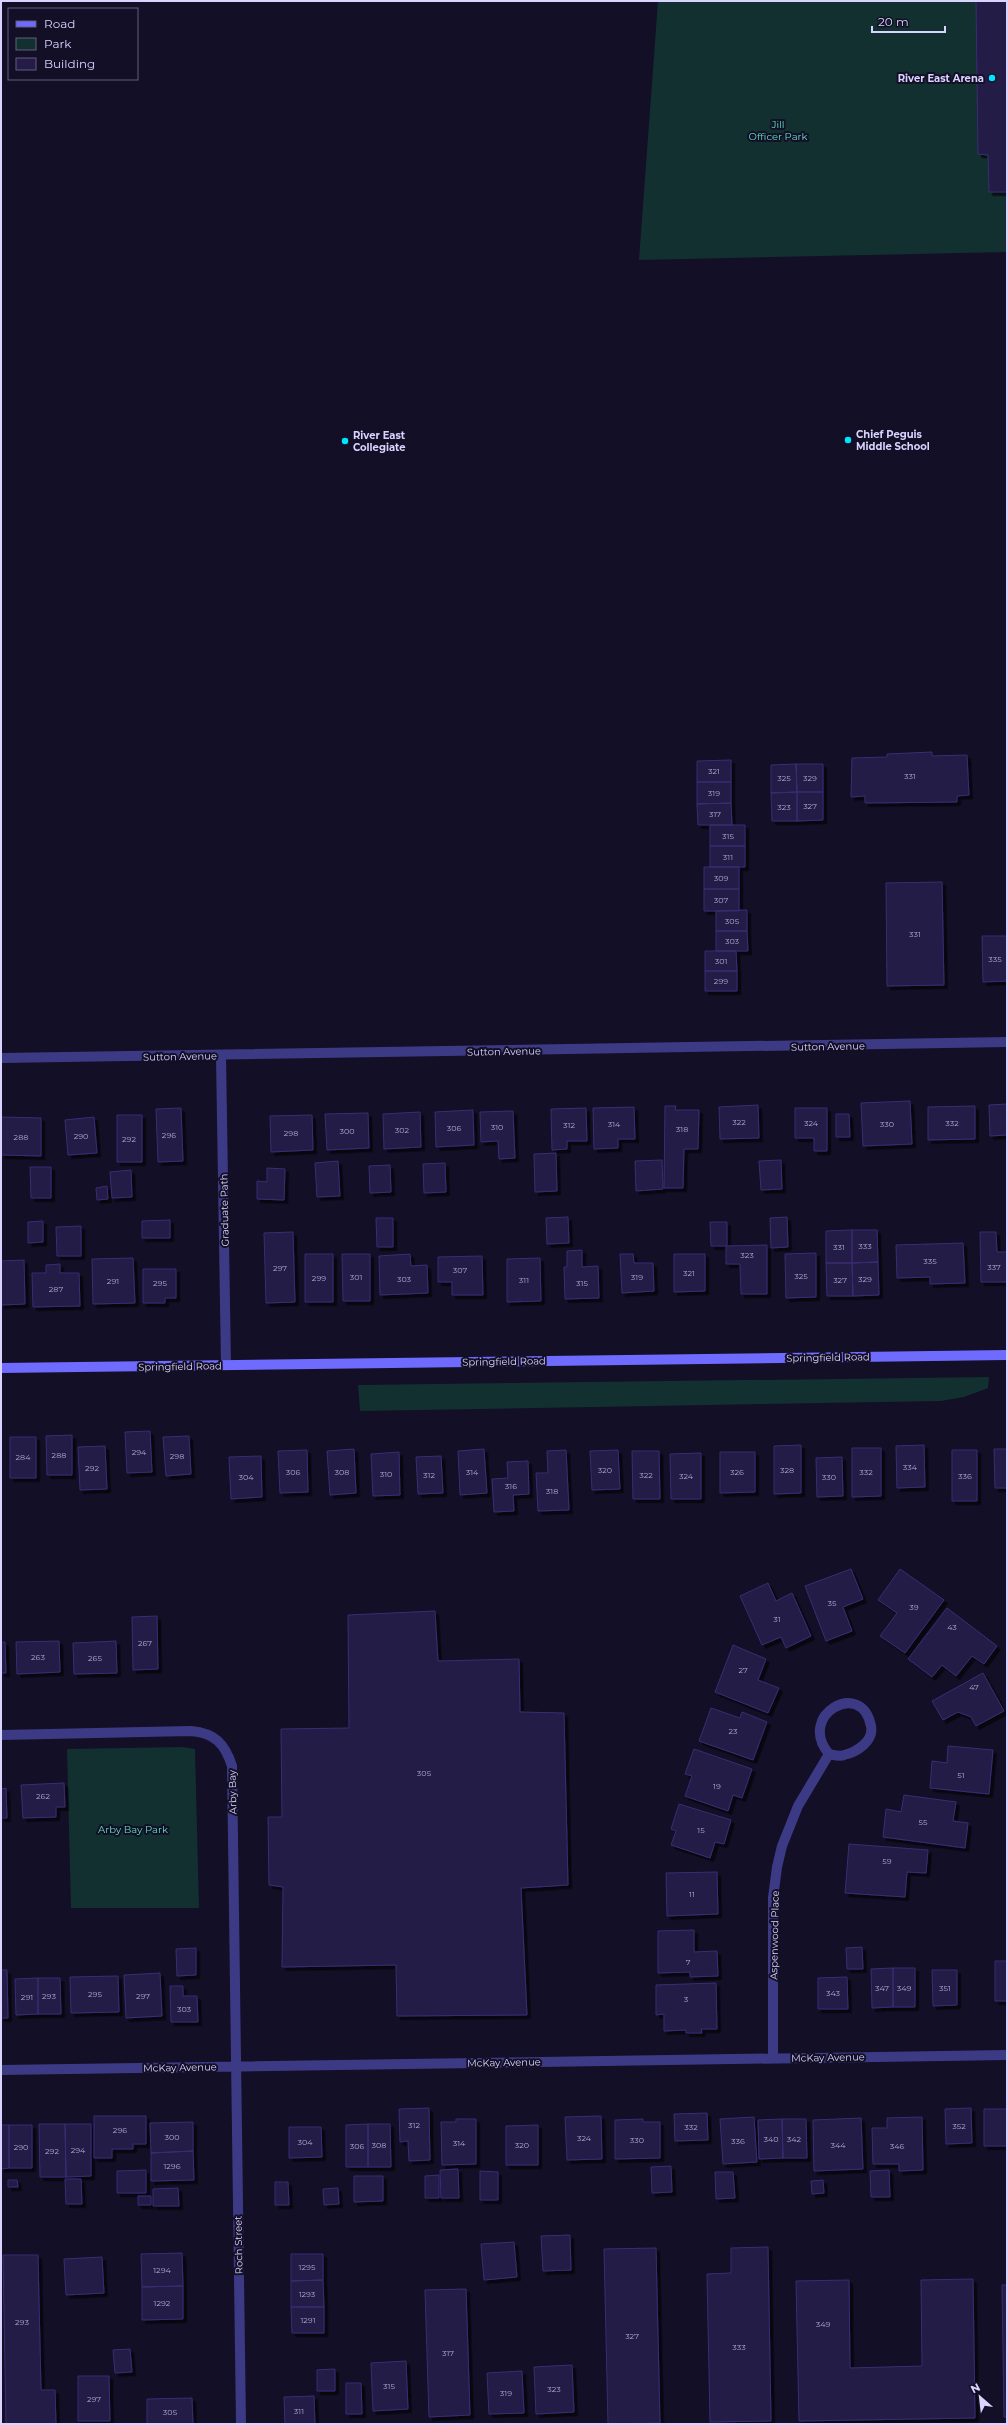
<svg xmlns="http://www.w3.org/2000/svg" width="1008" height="2425" font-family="Montserrat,sans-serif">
<defs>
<filter id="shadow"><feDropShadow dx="3.5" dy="3.5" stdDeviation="0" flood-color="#0009"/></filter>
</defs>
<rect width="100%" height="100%" fill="#130f26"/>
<path fill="#12302f" d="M658,1H1007V252L639,260Z
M989,1377L988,1388L964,1397L941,1401L360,1411L358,1385Z
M183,1747L195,1749L199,1908H71L67,1749Z"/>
<path fill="#241b47" stroke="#3b2d73" filter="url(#shadow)" d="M976,1H1007V192H989L988,155L978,154Z
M932,752V756L967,755L969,795L957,796V802L865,803V796L851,797L852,758L887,757V754Z
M731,760V782H697V761Z
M796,764L797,792L771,793V765Z
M796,764H823V792H797Z
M697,782H731V803L697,804Z
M797,792V821H772L771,793Z
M797,792H823V820L797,821Z
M731,803L732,825H698L697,804Z
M710,825H745V846H710Z
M710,846H745V867H710Z
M704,867H739V889H704Z
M942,882L944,985L887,986L886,883Z
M704,889H739V911H704Z
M747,910V931H716V911Z
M716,931H747L748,951H716Z
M982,936H1007V981L983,982Z
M705,951H736L737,971H705Z
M705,971H737V991H705Z
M910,1101L912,1144L863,1146L861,1103Z
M1007,1104V1135L990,1136L989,1105Z
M758,1105L759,1138L720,1139L719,1107Z
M665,1106H676L675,1110H699L698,1149H684L683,1188H664Z
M975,1106V1139L928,1140V1107Z
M634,1107L635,1139H618V1148L594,1149L593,1108Z
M181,1108L183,1161L158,1162L156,1109Z
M586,1108L587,1141H567V1149L552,1150L551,1109Z
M795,1108H827V1151H814V1138H795Z
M473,1110L474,1145L436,1147L435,1112Z
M513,1111L515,1158L499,1159L498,1141L481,1142L480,1112Z
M420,1112L421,1147L384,1149L383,1114Z
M368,1113L369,1148L327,1150L325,1114Z
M836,1114H849L850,1137H836Z
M117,1115H142V1162H117Z
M312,1115L313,1150L271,1152L270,1116Z
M1,1117L41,1118V1156L1,1155Z
M94,1117L97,1153L68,1155L65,1120Z
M556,1153L557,1191L535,1192L534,1154Z
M662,1160L663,1189L636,1191L635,1161Z
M781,1160L782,1189L761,1190L759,1161Z
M338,1161L340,1196L317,1197L315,1163Z
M445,1163L446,1192L424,1193L423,1164Z
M390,1165L391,1192L370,1193L369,1166Z
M30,1167H51V1198H31Z
M267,1168L285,1169L284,1200L257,1199V1181L267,1182Z
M131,1170L132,1197L112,1198L110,1172Z
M107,1186L108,1199L97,1200L96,1188Z
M568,1217L569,1243L547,1244L546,1218Z
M787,1217L788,1247L771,1248L770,1218Z
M376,1218H393V1247H377Z
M170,1220V1238H142V1221Z
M43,1221V1242L28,1243V1222Z
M710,1222H727V1246L767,1245V1294H741L740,1264H726V1246H711Z
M81,1226V1256H57L56,1227Z
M852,1230H877L878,1262L852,1263Z
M852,1230V1263H826V1231Z
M293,1232L295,1302L266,1303L264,1233Z
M980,1232H996L997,1252H1007V1282H981Z
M963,1243L965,1283L930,1284V1277L897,1278L896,1245Z
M582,1250V1267L598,1266L599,1298L565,1299L564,1267H567V1251Z
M816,1253V1297L786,1298L785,1254Z
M305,1254H333V1302H305Z
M342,1254H370V1301H343Z
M410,1254L411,1266L427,1265L428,1293L380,1295L379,1256Z
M620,1254H633L634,1263H653L654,1291L622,1293Z
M674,1254H705V1291L674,1292Z
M482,1256L483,1295H452V1282H438V1257Z
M133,1258L135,1303L93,1304L92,1259Z
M540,1258L541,1301L507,1302V1259Z
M24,1260L25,1304L1,1305V1261Z
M878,1262L879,1295L853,1296L852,1263Z
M826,1263H852L853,1296H827Z
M60,1264V1273H79L80,1306L33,1307L32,1273H46V1265Z
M143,1269H176V1298H165V1303H143Z
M150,1431L152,1472L127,1473L125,1432Z
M72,1435V1475H47L46,1436Z
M189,1436L191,1474L166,1476L163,1437Z
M10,1437H36V1478H10Z
M801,1445V1493L774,1494V1446Z
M924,1445L925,1487L897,1488L896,1446Z
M105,1446L107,1489L80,1490L78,1447Z
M852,1448H881V1496L852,1497Z
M354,1449L356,1493L330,1495L327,1451Z
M484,1449L487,1493L460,1495L458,1451Z
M994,1449H1007V1488H995Z
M307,1450L308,1492L280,1493L278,1451Z
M566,1450L569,1510L538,1511L536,1473H548L547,1451Z
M618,1450L620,1489L592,1490L590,1451Z
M952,1450H977V1501H952Z
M632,1451H659L660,1499H633Z
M399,1452L400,1495L373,1496L371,1454Z
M720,1452H755V1492L720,1493Z
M701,1453V1499H671L670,1454Z
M261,1456L262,1497L231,1499L229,1457Z
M441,1456L443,1493L418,1494L416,1457Z
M842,1457L843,1496L817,1497L816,1458Z
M528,1461L529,1494L513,1495L514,1511L494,1512L492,1479L508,1478L507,1462Z
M851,1569L863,1599L843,1607L852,1631L826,1641L805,1586Z
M900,1569L944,1600L905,1653L880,1636L897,1613L878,1600Z
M768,1583L776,1601L792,1593L811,1636L786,1648L781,1637L762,1645L740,1596Z
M947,1608L997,1646L984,1664L972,1656L956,1676L942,1665L932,1677L908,1659Z
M435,1611L438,1661L519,1659L520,1712L564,1713L568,1885L521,1888L527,2015L397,2016L396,1965L282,1967L283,1887L269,1885L268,1817H282L281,1729L349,1728L348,1615Z
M157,1616L158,1669L133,1670L132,1617Z
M59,1641L60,1672L17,1674L16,1642Z
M116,1641L117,1673L74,1674L73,1643Z
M1,1642H5L6,1673H1Z
M733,1645L766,1659L758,1680L779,1688L768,1713L715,1692Z
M983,1673L1004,1711L976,1726L971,1717L958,1712L943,1720L932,1701Z
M711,1708L740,1718L742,1712L767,1722L753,1760L699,1741Z
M948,1746L993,1750L989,1794L930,1788L932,1761L947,1763Z
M694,1749L752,1769L742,1798L733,1795L728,1811L685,1796L692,1776L685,1774Z
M64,1783L65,1807H56V1817L23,1818L21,1785Z
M6,1788L7,1818H1V1789Z
M904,1795L956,1802L953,1821L968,1823L965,1848L883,1837L886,1809L901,1812Z
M679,1804L731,1820L724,1844L715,1842L710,1858L671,1845L676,1831L671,1829Z
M849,1844L928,1850L926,1873L907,1872L905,1897L845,1893Z
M717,1872L718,1914L667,1916L666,1873Z
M694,1930V1952L717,1951L718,1976L690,1977V1972L658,1973V1931Z
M862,1947L863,1969H847L846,1948Z
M196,1948V1975L177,1976L176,1949Z
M995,1961H1007V2001H995Z
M893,1968V2007L872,2008L871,1969Z
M893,1968H915V2007H893Z
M1,1970H7L8,2018H1Z
M932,1970H957V2005L933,2006Z
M160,1973L162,2016L126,2018L124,1975Z
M118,1976L119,2012L71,2013L70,1977Z
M847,1977L848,2009H818V1978Z
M38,1978V2014L16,2015L15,1979Z
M38,1978H60L61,2014H38Z
M716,1983L717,2029H701L702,2033H686V2030L664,2031V2014L656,2015V1985Z
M170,1986H183V1996H197L198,2022H171Z
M429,2108L430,2160L409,2161L408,2141L400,2142L399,2109Z
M971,2108L972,2143L946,2144L945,2109Z
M984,2109H1007V2146H984Z
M707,2113L708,2140L675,2141L674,2114Z
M94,2116H146V2144H133V2149H112V2158H94Z
M601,2116L602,2159L567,2160L565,2117Z
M754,2117L757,2162L723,2164L720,2119Z
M922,2117L923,2170L899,2171V2164H873L872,2128H887V2118Z
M861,2118L863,2169L814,2171L813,2120Z
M456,2119H476V2164L442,2165L441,2122H456Z
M643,2119V2122H660V2158L615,2159V2120Z
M782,2119L783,2158L759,2159L758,2120Z
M782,2119H806L807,2158H783Z
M193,2122V2151L151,2153L150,2123Z
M39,2124H65L66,2177H40Z
M65,2124H91V2176L66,2177Z
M368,2124V2167H346V2125Z
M368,2124H390L391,2167H368Z
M1,2125H9V2168L1,2169Z
M9,2125H32V2168H9Z
M538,2125V2165H506V2126Z
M289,2127H321L322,2157L289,2158Z
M193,2151L194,2180L151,2181V2153Z
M671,2166L672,2192L652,2193L651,2167Z
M458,2169L459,2198H441L440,2170Z
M146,2170V2193H117V2171Z
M889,2170L890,2197H871L870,2171Z
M480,2171L498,2172V2200H480Z
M715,2172H733L735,2198L716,2199Z
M439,2175V2198H425V2176Z
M354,2176H383V2201L354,2202Z
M65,2179H81L82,2204H66Z
M8,2180H17L18,2187H8Z
M823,2180L824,2193L812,2194L811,2181Z
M275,2182H288L289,2205H275Z
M178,2188L179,2206H153V2189Z
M338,2188L339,2204L324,2205L323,2189Z
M138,2196H151V2205H138Z
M570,2235L571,2270L543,2271L541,2236Z
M514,2242L517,2277L484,2280L481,2244Z
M768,2247L771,2421L710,2422L707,2274L731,2273V2248Z
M656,2248L660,2423L608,2424L604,2249Z
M182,2253L183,2286L142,2287L141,2254Z
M291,2254H323V2280L291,2281Z
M3,2255H38L41,2390H55L56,2424H6Z
M102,2257L104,2293L66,2295L64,2259Z
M973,2279L975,2418L799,2421L796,2281L849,2280L850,2368L922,2366L921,2280Z
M323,2280L324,2307H291V2281Z
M1002,2285H1007V2417H1004Z
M183,2286V2319L142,2320V2287Z
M466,2289L470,2415L429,2417L425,2290Z
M291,2307H324V2333H292Z
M130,2349L132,2372L115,2373L113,2350Z
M406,2361L408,2409L373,2411L371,2363Z
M572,2365L574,2412L536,2414L534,2367Z
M335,2369V2391H317V2370Z
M522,2371L524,2413L489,2414L487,2373Z
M78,2376H109L110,2421H78Z
M346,2383H361L362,2414H346Z
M314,2396L315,2424H285L284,2397Z
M192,2398L193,2424H147V2399Z"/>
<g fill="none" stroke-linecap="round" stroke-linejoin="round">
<path stroke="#3d3a85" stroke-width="10" d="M221,1056L226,1365
M1,1058L1007,1042
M1,1735L191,1731C215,1733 225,1744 232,1766L241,2424
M773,2057V1898L777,1867L782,1846L798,1806L829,1754C796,1715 862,1678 871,1726C874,1741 857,1752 844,1755C840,1757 834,1755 829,1754
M1,2070L1007,2055"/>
<path stroke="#6f6bff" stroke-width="10" d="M1,1368L1007,1355"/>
</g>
<g fill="#00e5ff" stroke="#130f26" stroke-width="1.5">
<circle cx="992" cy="78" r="4"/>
<circle cx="848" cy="440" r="4"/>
<circle cx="345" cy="441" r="4"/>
</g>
<g text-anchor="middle" stroke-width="4" stroke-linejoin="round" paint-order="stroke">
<g font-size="8" fill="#aca6d1">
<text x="714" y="774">321</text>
<text x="910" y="779">331</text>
<text x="784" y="781">325</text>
<text x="810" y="781">329</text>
<text x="714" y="796">319</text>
<text x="810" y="809">327</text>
<text x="784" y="810">323</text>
<text x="715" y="817">317</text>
<text x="728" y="839">315</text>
<text x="728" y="860">311</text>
<text x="721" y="881">309</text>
<text x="721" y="903">307</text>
<text x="732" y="924">305</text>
<text x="915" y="937">331</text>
<text x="732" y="944">303</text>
<text x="995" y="962">335</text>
<text x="721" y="964">301</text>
<text x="721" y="984">299</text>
<text x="739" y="1125">322</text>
<text x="811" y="1126">324</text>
<text x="952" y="1126">332</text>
<text x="614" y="1127">314</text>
<text x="887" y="1127">330</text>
<text x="569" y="1128">312</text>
<text x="497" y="1130">310</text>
<text x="454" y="1131">306</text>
<text x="682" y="1132">318</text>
<text x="402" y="1133">302</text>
<text x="347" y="1134">300</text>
<text x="291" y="1136">298</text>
<text x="169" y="1138">296</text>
<text x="81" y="1139">290</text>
<text x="21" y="1140">288</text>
<text x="129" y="1142">292</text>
<text x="865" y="1249">333</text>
<text x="839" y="1250">331</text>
<text x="747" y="1258">323</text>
<text x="930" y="1264">335</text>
<text x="994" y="1270">337</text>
<text x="280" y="1271">297</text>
<text x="460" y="1273">307</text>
<text x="689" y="1276">321</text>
<text x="801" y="1279">325</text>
<text x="356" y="1280">301</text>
<text x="637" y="1280">319</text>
<text x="319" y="1281">299</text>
<text x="404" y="1282">303</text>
<text x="865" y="1282">329</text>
<text x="524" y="1283">311</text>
<text x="840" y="1283">327</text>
<text x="113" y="1284">291</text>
<text x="160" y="1286">295</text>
<text x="582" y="1286">315</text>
<text x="56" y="1292">287</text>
<text x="139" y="1455">294</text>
<text x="59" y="1458">288</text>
<text x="177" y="1459">298</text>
<text x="23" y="1460">284</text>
<text x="910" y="1470">334</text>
<text x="92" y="1471">292</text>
<text x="605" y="1473">320</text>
<text x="787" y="1473">328</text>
<text x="293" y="1475">306</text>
<text x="342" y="1475">308</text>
<text x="472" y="1475">314</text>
<text x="737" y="1475">326</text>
<text x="866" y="1475">332</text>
<text x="386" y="1477">310</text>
<text x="429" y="1478">312</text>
<text x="646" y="1478">322</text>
<text x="686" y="1479">324</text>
<text x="965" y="1479">336</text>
<text x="246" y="1480">304</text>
<text x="829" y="1480">330</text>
<text x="511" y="1489">316</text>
<text x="552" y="1494">318</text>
<text x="832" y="1606">35</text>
<text x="914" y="1610">39</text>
<text x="777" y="1622">31</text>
<text x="952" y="1630">43</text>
<text x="145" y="1646">267</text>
<text x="38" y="1660">263</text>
<text x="95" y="1661">265</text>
<text x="743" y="1673">27</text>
<text x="974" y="1690">47</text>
<text x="733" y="1734">23</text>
<text x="424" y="1776">305</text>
<text x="961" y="1778">51</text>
<text x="717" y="1789">19</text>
<text x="43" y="1799">262</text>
<text x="923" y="1825">55</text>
<text x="701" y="1833">15</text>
<text x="887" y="1864">59</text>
<text x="692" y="1897">11</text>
<text x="688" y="1965">7</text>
<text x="882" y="1991">347</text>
<text x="904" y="1991">349</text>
<text x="945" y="1991">351</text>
<text x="833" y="1996">343</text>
<text x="95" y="1997">295</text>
<text x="49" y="1999">293</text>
<text x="143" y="1999">297</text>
<text x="27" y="2000">291</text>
<text x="686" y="2002">3</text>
<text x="184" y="2012">303</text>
<text x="414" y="2128">312</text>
<text x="959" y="2129">352</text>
<text x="691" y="2130">332</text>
<text x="120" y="2133">296</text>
<text x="172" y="2140">300</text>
<text x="584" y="2141">324</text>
<text x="771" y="2142">340</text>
<text x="794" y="2142">342</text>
<text x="637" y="2143">330</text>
<text x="738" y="2144">336</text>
<text x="305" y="2145">304</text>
<text x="459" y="2146">314</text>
<text x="379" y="2148">308</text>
<text x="522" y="2148">320</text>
<text x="838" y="2148">344</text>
<text x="357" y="2149">306</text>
<text x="897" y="2149">346</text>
<text x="21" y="2150">290</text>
<text x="78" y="2153">294</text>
<text x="52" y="2154">292</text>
<text x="172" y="2169">1296</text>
<text x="307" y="2270">1295</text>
<text x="162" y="2273">1294</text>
<text x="307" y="2297">1293</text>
<text x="162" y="2306">1292</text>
<text x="308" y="2323">1291</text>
<text x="22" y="2325">293</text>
<text x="823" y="2327">349</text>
<text x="632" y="2339">327</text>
<text x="739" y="2350">333</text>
<text x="448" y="2356">317</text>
<text x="389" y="2389">315</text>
<text x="554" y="2392">323</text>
<text x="506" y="2396">319</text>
<text x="94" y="2402">297</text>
<text x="299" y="2414">311</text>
<text x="170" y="2415">305</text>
</g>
<g font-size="10" font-weight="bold" fill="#d9d4ff" stroke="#130f26" text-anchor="start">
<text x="984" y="82" text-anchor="end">River East Arena</text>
<text x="856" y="438">Chief Peguis<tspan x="856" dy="12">Middle School</tspan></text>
<text x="353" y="439">River East<tspan x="353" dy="12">Collegiate</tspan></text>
</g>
<g font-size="10" fill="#5fe0c0" stroke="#130f26">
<text x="778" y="128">Jill<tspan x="778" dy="12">Officer Park</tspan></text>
<text x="133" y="1833">Arby Bay Park</text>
</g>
<g font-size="10" fill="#d9d4ff" stroke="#130f26">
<text transform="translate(828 1046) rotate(-1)" y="4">Sutton Avenue</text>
<text transform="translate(504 1051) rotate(-1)" y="4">Sutton Avenue</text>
<text transform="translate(180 1056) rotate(-1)" y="4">Sutton Avenue</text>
<text transform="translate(224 1210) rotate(-91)" y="4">Graduate Path</text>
<text transform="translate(828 1357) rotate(-1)" y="4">Springfield Road</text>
<text transform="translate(504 1361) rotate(-1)" y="4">Springfield Road</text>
<text transform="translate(180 1366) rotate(-1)" y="4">Springfield Road</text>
<text transform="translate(232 1792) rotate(-91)" y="4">Arby Bay</text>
<text transform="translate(774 1935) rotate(-89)" y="4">Aspenwood Place</text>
<text transform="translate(828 2057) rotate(-1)" y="4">McKay Avenue</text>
<text transform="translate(504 2062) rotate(-1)" y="4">McKay Avenue</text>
<text transform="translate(180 2067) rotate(-1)" y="4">McKay Avenue</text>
<text transform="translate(238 2245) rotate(-91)" y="4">Roch Street</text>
</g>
</g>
<rect width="1008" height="2425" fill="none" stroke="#d9d4ff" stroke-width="4"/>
<rect x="8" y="8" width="130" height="72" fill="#130f26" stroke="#625e7d"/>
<rect x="16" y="21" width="20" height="6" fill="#6f6bff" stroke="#625e7d"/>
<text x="44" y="28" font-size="12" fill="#d9d4ff">Road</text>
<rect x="16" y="38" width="20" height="12" fill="#12302f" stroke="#625e7d"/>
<text x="44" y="48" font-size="12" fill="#d9d4ff">Park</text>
<rect x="16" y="58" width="20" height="12" fill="#241b47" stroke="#625e7d"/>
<text x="44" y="68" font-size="12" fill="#d9d4ff">Building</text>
<g transform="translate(980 2397) rotate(332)" stroke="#130f26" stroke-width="3" paint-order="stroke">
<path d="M0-3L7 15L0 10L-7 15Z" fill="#d9d4ff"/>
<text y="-6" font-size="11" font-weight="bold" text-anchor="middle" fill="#d9d4ff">N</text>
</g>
<path d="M872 26v6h73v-6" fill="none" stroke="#d9d4ff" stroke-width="2"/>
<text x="878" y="26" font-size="12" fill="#d9d4ff" stroke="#130f26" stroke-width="3" paint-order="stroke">20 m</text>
</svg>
